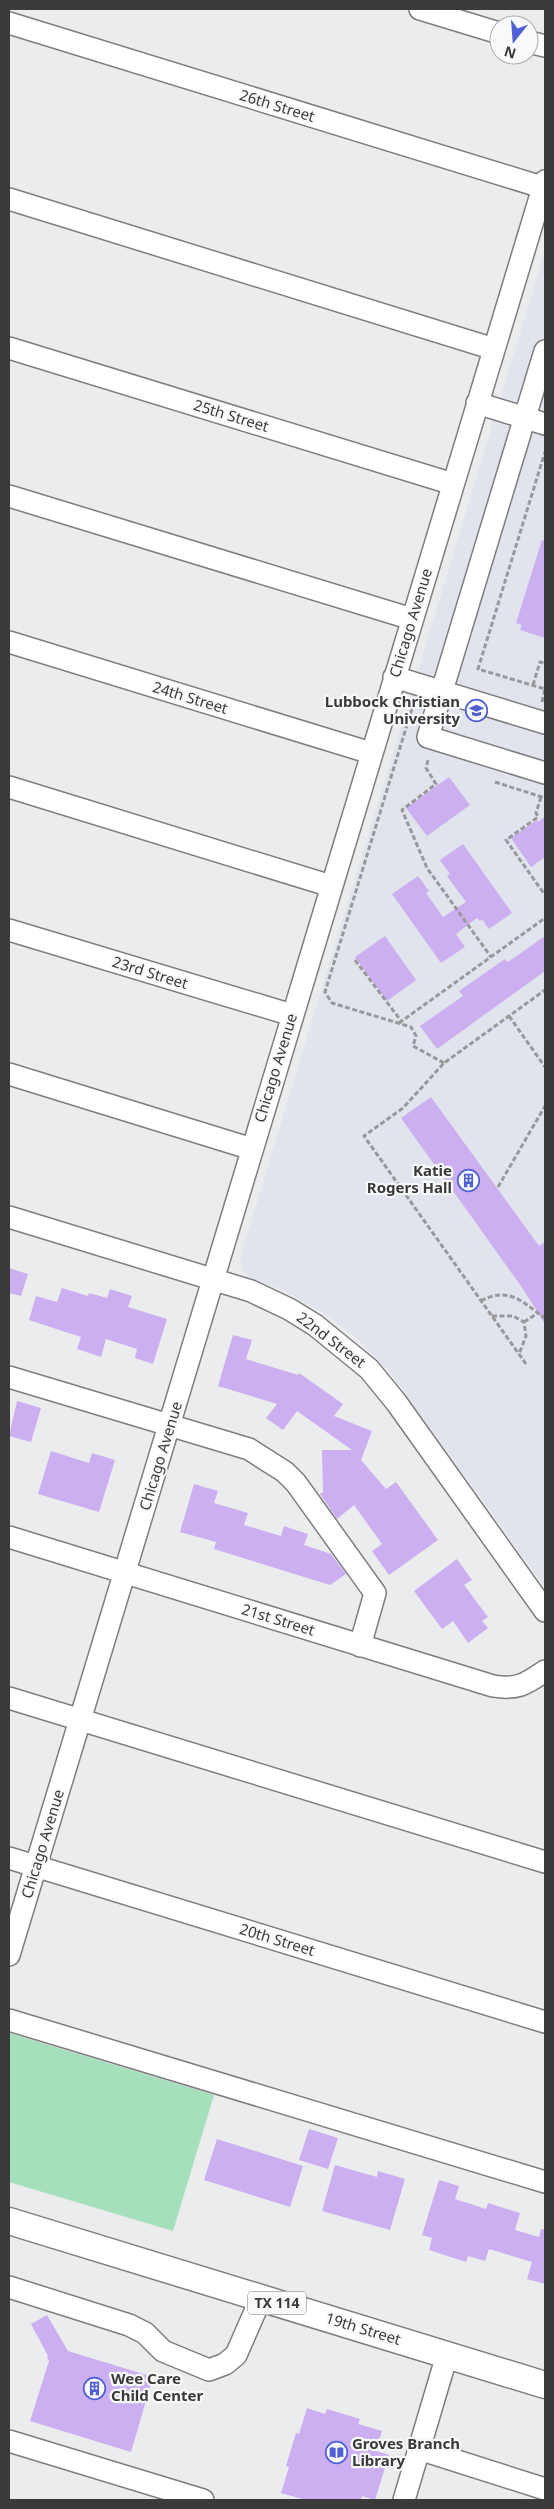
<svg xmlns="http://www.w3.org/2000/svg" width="554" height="2509" font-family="'Noto Sans',sans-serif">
<rect width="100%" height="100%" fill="#ebeced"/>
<path fill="#e1e3ed" d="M545,251V1587L389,1371L354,1336L328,1316L283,1290L248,1277L243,1270L240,1259Z"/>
<path fill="#a5dfbb" d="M9,2033L214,2095L173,2231L9,2182Z"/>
<path fill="#ccaff0" d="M542,540L545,541V638L520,630L522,625L516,623Z
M449,777L470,805L427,836L406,808Z
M545,817V857L531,867L511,838L537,820L538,822Z
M463,844L512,913L489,929L482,919L480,921L477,918L456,934L465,947L441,963L392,894L418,876L429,891L426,893L443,917L466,902L447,876L450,874L440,860Z
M385,936L416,980L387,1001L355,957Z
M545,936V971L437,1049L420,1026L463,996L459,991L505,959L508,962Z
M431,1097L539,1246L545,1242V1324L523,1289L401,1118Z
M9,1268L28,1274L21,1296L9,1293Z
M62,1288L88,1296L89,1293L107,1298L110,1289L132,1296L128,1307L167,1319L153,1364L135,1358L137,1349L106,1339L101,1357L77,1349L81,1337L29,1320L36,1296L57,1302Z
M233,1335L252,1340L246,1359L298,1375L299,1373L343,1404L334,1416L372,1431L361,1460L386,1489L396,1482L438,1540L389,1575L372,1551L382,1544L354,1505L337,1519L320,1494L323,1492L322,1450H352L297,1411L283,1430L266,1418L277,1404L218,1386Z
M17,1401L41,1408L31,1442L9,1436Z
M51,1451L89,1463L92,1453L115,1460L99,1512L38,1494Z
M194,1484L218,1491L214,1503L248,1513L244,1525L281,1536L284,1526L308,1534L304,1545L331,1554L346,1574L330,1585L214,1549L216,1542L180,1532Z
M457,1559L472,1580L464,1585L488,1617L482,1621L488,1628L468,1643L453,1621L442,1629L414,1591Z
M309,2129L338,2138L328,2169L299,2160Z
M217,2139L303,2166L290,2207L204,2180Z
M335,2165L377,2177L378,2171L405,2179L390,2230L322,2211Z
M439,2180L459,2186L455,2199L486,2209L488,2203L520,2213L515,2230L539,2237L541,2229H545V2284L527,2279L532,2262L489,2249L485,2261L468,2256L466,2262L429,2250L432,2238L422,2235Z
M47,2315L68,2351L153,2377L131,2452L30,2421L49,2361L47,2357L48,2356L31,2324Z
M307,2408L325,2414L327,2409L360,2419L358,2424L382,2431L376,2451L389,2455L375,2500L362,2496L361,2500H306L281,2493L289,2467L286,2466L296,2433L299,2434Z"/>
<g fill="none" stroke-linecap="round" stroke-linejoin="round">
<defs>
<path id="minor" d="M420,9L499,33
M9,23L545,188
M529,42L545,46
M9,199L494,349
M9,348L453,484
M545,351L428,737L545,773
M477,403L545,424
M9,496L412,619
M9,642L371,753
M394,677L545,723
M9,787L331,886
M9,930L292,1015
M9,1074L252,1149
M9,1217L251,1291L289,1309L315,1325L369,1369L396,1402L545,1611
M9,1377L249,1449L285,1472L296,1483L375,1593L360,1646
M9,1537L493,1686C518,1690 526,1684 545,1671
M9,1698L545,1862
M9,1858L545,2022
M9,1955L545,181
M9,2020L545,2182
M9,2287L129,2325L145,2333L163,2351L209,2370L225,2364L236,2355L261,2298
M9,2441L203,2500
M419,2449L545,2489
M404,2500L447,2355"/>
<path id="major" d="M9,2221L545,2385"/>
</defs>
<use href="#minor" stroke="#7e7e80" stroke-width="24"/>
<use href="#major" stroke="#7e7e80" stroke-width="29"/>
<path stroke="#99999a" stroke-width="3" stroke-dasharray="5 2.5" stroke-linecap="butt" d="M533,685L540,662L544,663
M414,702L325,992L332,1003L411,1027L416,1036L413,1046L444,1063
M542,702L545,689L478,669L545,452
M428,760L426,768L436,784L402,810L427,868L491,957
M495,782L545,798
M541,797L536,813L538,817L506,840L545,895
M355,960L402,1022
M509,1016L545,1067
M399,1023L545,918
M498,1187L545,1106
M481,1301C510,1285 524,1304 545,1318
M492,1316H513L524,1322L526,1336L519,1354
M524,1322L538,1313
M526,1364L364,1136L403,1108L444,1063L545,990"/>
<use href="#minor" stroke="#fff" stroke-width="21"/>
<use href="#major" stroke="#fff" stroke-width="26"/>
</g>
<defs>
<symbol id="university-ring" viewBox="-11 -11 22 22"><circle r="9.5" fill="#f8f9fb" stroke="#4f60d5" stroke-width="1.5"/><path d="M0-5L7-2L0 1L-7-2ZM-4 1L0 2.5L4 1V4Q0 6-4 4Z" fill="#4f60d5"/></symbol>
<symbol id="building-ring" viewBox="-11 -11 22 22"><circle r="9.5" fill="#f8f9fb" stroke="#4f60d5" stroke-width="1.5"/><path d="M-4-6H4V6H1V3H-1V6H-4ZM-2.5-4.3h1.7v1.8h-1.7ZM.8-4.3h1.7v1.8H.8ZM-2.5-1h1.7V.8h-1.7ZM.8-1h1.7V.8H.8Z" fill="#4f60d5"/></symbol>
<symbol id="library-ring" viewBox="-11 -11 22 22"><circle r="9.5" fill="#f8f9fb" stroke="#4f60d5" stroke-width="1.5"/><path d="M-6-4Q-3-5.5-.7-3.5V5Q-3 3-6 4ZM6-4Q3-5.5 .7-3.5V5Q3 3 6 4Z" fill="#4f60d5"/></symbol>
</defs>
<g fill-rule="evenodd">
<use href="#university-ring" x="464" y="698" width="25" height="25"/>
<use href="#building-ring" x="456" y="1168" width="25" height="25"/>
<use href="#building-ring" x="82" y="2376" width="25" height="25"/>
<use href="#library-ring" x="324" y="2440" width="25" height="25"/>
</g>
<g text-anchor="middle" stroke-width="4.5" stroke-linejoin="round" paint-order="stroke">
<rect fill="#f8f9fb" stroke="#737375" stroke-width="1" x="248" y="2291.5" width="58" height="23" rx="4"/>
<g font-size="14" font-weight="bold" fill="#3a3a3b">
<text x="277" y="2308">TX 114</text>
</g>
<g font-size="15" fill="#3a3a3b" stroke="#f8f9fb">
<text transform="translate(277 106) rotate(17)" y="5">26th Street</text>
<text transform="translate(231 416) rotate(17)" y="5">25th Street</text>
<text transform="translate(411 623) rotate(-73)" y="5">Chicago Avenue</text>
<text transform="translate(190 698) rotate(17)" y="5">24th Street</text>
<text transform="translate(150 973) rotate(17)" y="5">23rd Street</text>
<text transform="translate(276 1068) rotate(-73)" y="5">Chicago Avenue</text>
<text transform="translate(331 1340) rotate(37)" y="5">22nd Street</text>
<text transform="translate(161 1456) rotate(-73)" y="5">Chicago Avenue</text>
<text transform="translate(278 1620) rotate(17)" y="5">21st Street</text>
<text transform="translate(43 1844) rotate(-73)" y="5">Chicago Avenue</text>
<text transform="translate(277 1940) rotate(17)" y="5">20th Street</text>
<text transform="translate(363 2329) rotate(17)" y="5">19th Street</text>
</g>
<g font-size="15" font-weight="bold" fill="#3a3a3b" stroke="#f8f9fb" text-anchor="end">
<text x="460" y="707">Lubbock Christian<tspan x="460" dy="17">University</tspan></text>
<text x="452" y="1176">Katie<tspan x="452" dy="17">Rogers Hall</tspan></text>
<text x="111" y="2384" text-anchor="start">Wee Care<tspan x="111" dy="17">Child Center</tspan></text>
<text x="352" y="2449" text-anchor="start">Groves Branch<tspan x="352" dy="17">Library</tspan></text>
</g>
</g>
<rect width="554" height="2509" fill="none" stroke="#3a3a3b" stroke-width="20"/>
<g transform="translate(514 40) rotate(197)"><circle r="24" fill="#f8f9fb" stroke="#acadae"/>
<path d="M0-4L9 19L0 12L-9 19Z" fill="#4f60d5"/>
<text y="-8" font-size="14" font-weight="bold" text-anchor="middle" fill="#3a3a3b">N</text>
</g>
</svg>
